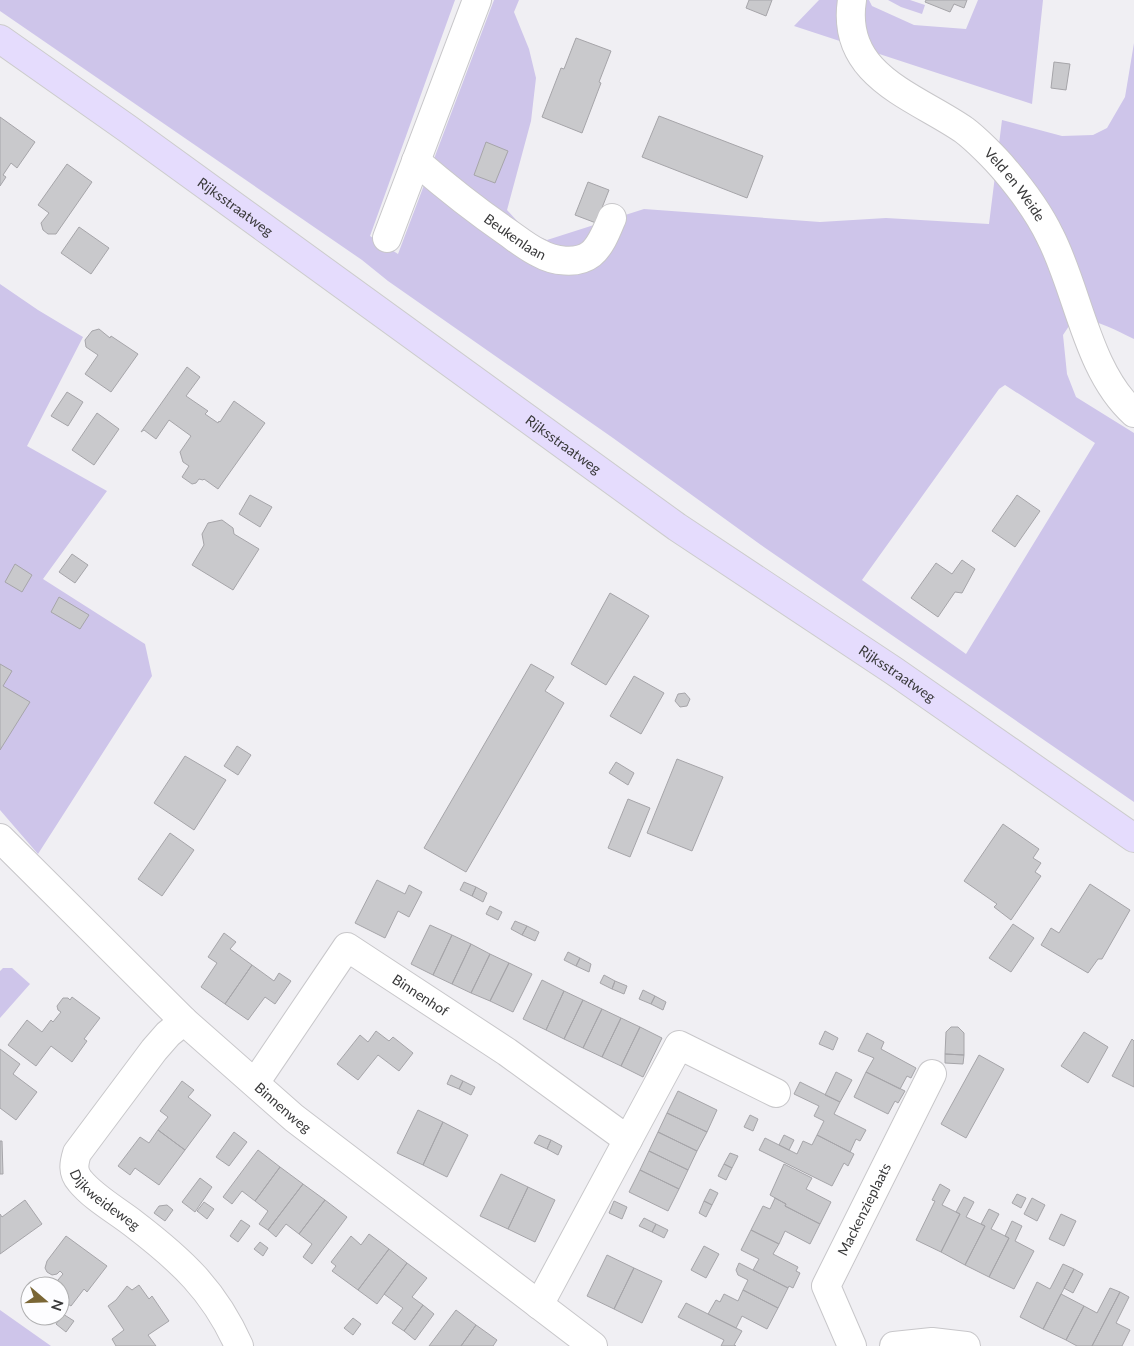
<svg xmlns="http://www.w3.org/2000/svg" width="1134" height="1346" font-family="Lato,sans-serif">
<rect width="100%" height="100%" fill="#f0eff3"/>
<path fill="#cec5ea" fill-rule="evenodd" d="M0,0H455L370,236L398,254L494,0H519L514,12L529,49L536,78L531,121L507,210L527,232L547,240L644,209L820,222L886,218L989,224L1002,120L1062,136L1093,135L1107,128L1125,97L1134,43V339C1116,331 1094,317 1073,320L1063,335L1067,374L1076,397L1134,433V802L761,545L613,438L388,281L362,260L0,11ZM1005,385L1095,443L966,654L862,580L999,389Z
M819,0H869L872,6L914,25L966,29L978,0H1043L1032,104L794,26Z
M888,0H910L925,5L922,14L901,7Z
M0,284L38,310L83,337L27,446L107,491L43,579L145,644L152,676L38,854L0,810Z
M3,968H12L30,984L0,1018V971Z
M0,1310L51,1346H0Z"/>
<path fill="#c9c9cc" stroke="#a6a5a9" d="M749,0H772L766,16L746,8Z
M926,0H967L964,8L954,4L950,12L925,2Z
M576,38L611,51L599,82L601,83L582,133L542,117L561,68L564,69Z
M1054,62L1070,64L1066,90L1051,88Z
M659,116L763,156L747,198L642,157Z
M0,117L35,142L17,168L11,163L3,175L6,177L0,186Z
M486,142L508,151L495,183L474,175Z
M67,164L92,182L56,234H48L43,230L41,223L49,213L38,205Z
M588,182L609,190L596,223L575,215Z
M79,227L109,248L91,274L61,253Z
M99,329L110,338L111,336L138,354L111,392L85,374L98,355L86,347L85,340L92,331Z
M187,367L200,377L186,396L208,411L205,414L218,423L219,421L220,422L234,401L265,423L218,489L204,479L203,480L199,479L196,483L192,484L182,477L189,466L183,462L180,452L191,436L169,420L156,439L144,430L141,432Z
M67,392L83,402L68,426L51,416Z
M97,413L119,429L94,465L72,450Z
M250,495L272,507L260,527L239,514Z
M1017,495L1040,511L1015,547L992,531Z
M222,520L233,528L234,534L259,549L233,590L192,565L204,545L202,534L208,523Z
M72,554L88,565L75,583L59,572Z
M962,560L975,569L962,593L955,592L938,617L911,598L936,563L952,574Z
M15,564L32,575L22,592L5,582Z
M610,593L649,616L606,685L571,664Z
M59,597L89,615L80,629L51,612Z
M0,664L12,671L3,686L30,702L0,750Z
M531,664L554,677L545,691L564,703L466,872L424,848Z
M634,676L664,693L641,734L610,716Z
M685,693L690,699L687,706L680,707L675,701L678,694Z
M237,746L251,755L238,775L224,766Z
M185,756L226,780L194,830L154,803Z
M677,759L723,777L692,851L647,833Z
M616,762L634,773L628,785L609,773Z
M628,799L650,808L630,857L608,848Z
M1003,824L1039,849L1033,858L1041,863L1035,872L1041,876L1011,920L994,907L997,904L964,881Z
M170,833L194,850L162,896L138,879Z
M377,880L405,894L409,885L422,892L409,917L398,911L385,938L355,923Z
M464,882L476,887L472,896L460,890Z
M1090,884L1130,910L1102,959H1098L1088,973L1041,945L1051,928L1059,933Z
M476,887L487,893L483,902L472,896Z
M490,906L502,912L498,920L486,914Z
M515,921L527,926L522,935L511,929Z
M1013,924L1034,938L1011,972L989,958Z
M430,925L452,935L433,975L411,964Z
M527,926L539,932L535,941L522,935Z
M224,933L236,942L230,949L252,965L225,1004L201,987L217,963L208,957Z
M452,935L471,944L452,984L433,975Z
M471,944L490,954L471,993L452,984Z
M568,952L580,958L576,966L564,960Z
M490,954L509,963L490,1001L471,993Z
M580,958L591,964L589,972L576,966Z
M509,963L532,974L513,1012L490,1001Z
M252,965L274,981L279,973L291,981L275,1004L265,997L248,1020L225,1004Z
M604,975L615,981L612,989L600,983Z
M542,980L564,991L546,1030L523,1019Z
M615,981L627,986L624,994L612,989Z
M643,990L655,996L651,1004L639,999Z
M564,991L583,1000L564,1039L546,1030Z
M655,996L666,1002L663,1010L651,1004Z
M72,997L100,1018L84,1039L87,1041L72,1062L51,1046L36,1066L8,1045L27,1020L42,1032L51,1020L53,1022L61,1012L58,1010L57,1006L63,998H68L70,1000Z
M583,1000L602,1009L583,1048L564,1039Z
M602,1009L621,1018L602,1057L583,1048Z
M621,1018L640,1027L621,1066L602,1057Z
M640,1027L662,1038L643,1077L621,1066Z
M951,1027H958L964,1033V1055L945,1054L946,1032Z
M376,1031L389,1041L393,1037L413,1053L399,1071L378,1055L358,1080L337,1064L360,1035L368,1042Z
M825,1031L838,1038L833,1050L819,1044Z
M1084,1032L1108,1047L1088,1083L1061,1066Z
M867,1033L884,1042L881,1049L916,1068L911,1078L907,1076L900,1089L866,1072L874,1058L858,1051Z
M1132,1039L1134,1041V1087L1112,1076Z
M0,1049L20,1064L13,1074L37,1092L16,1120L0,1108Z
M945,1054L964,1055L963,1064L945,1063Z
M979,1055L1004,1069L966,1138L941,1124Z
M836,1072L852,1080L840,1102L825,1095Z
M866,1072L905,1091L898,1103L895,1101L888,1114L854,1097Z
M451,1075L463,1081L459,1089L447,1084Z
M182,1081L194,1090L188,1097L211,1115L185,1150L158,1130L168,1117L160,1111Z
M463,1081L475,1087L471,1095L459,1089Z
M800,1082L840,1102L834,1114L866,1130L860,1141L856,1139L850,1152L817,1135L824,1121L814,1116L819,1106L794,1094Z
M678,1091L717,1110L707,1132L667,1113Z
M418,1110L443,1122L423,1165L397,1153Z
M667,1113L707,1132L697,1151L658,1132Z
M750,1115L758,1119L753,1131L744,1127Z
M443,1122L468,1135L447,1177L423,1165Z
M158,1130L185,1150L159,1185L135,1168L130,1175L118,1166L140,1137L149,1143Z
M234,1132L247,1142L229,1166L216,1157Z
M658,1132L697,1151L688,1170L649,1151Z
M539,1135L551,1140L547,1149L534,1143Z
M784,1135L794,1140L789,1150L779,1145Z
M817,1135L854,1154L848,1166L844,1163L832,1186L759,1150L765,1138L797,1154L803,1141L812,1145Z
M551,1140L562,1146L558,1155L547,1149Z
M0,1141H2L3,1174H0Z
M258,1150L280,1167L255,1201L242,1191L232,1204L223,1197Z
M649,1151L688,1170L679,1189L640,1170Z
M730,1153L738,1156L732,1168L724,1164Z
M724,1164L732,1168L726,1180L718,1176Z
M784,1164L812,1178L806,1189L831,1202L820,1224L785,1206L786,1204L770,1195Z
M280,1167L303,1184L268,1230L259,1224L268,1211L255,1201Z
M640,1170L679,1189L668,1211L629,1192Z
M501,1174L528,1187L508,1229L480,1216Z
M200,1178L212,1187L195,1212L182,1202Z
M303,1184L325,1200L299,1234L286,1224L276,1237L268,1230Z
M940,1184L950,1190L942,1205L960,1214L941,1252L916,1240L935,1201L932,1200Z
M528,1187L555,1200L535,1242L508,1229Z
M710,1189L718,1193L712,1205L704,1201Z
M1017,1194L1026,1198L1021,1208L1012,1203Z
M964,1197L974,1202L966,1217L985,1226L965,1265L941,1252L960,1214L956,1212Z
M775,1198L786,1204L785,1206L820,1224L810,1244L785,1231L779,1244L751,1230L763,1206L770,1209Z
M1032,1198L1045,1205L1037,1221L1024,1214Z
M25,1200L42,1224L0,1254V1214L2,1217Z
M325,1200L347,1217L312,1264L303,1257L312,1244L299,1234Z
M614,1201L627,1207L622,1219L609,1213Z
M704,1201L712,1205L706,1217L699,1213Z
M204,1202L214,1209L207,1219L197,1211Z
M167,1205L173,1210L165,1221L154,1213L159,1206Z
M989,1209L999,1214L991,1229L1009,1238L989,1277L965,1265L985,1226L981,1224Z
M1061,1214L1076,1221L1064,1246L1049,1239Z
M644,1218L656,1224L652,1232L639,1226Z
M241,1220L250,1226L238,1242L230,1236Z
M1012,1221L1022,1226L1015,1241L1034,1251L1014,1289L989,1277L1009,1238L1005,1236Z
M656,1224L668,1230L664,1238L652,1232Z
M751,1230L779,1244L773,1254L798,1267L796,1271L800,1273L793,1288L789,1286L788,1288L753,1270L759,1259L741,1250Z
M369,1234L389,1249L358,1290L332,1271L336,1266L331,1262L351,1236L361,1245Z
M66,1236L107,1266L87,1292L84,1289L71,1306L60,1299V1286H53L63,1274L60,1271L57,1274L52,1275L47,1272L45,1268L47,1261Z
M260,1242L268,1248L263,1256L254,1249Z
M704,1246L719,1254L706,1278L691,1270Z
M389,1249L407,1263L377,1304L358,1290Z
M607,1255L634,1268L614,1309L587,1296Z
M407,1263L427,1278L412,1297L423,1305L404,1331L392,1323L403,1308L384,1294Z
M739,1263L788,1288L778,1308L743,1290L748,1280L738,1275L736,1270Z
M1063,1264L1074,1269L1043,1329L1020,1317L1037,1282L1050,1289Z
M634,1268L662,1281L642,1323L614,1309Z
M1074,1269L1083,1274L1073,1293L1064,1288Z
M139,1285L149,1299L152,1296L169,1321L148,1335L156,1346H116L112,1339L124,1330L108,1306L116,1300L127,1286L132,1290Z
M1110,1288L1120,1292L1092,1346H1077L1066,1340L1084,1306L1097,1313Z
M743,1290L778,1308L767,1329L742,1316L736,1328L708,1314L716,1300L720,1302L724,1294L738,1301Z
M1120,1292L1129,1297L1116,1323L1130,1330L1122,1346H1092Z
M1061,1294L1084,1306L1066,1340L1043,1329Z
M686,1303L742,1331L734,1345L736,1346H721L724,1340L678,1317Z
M423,1305L434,1314L415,1340L404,1331Z
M456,1310L476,1325L461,1346H429Z
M63,1314L74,1321L66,1332L56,1324Z
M353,1318L361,1324L353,1335L344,1328Z
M476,1325L497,1340L493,1346H461Z"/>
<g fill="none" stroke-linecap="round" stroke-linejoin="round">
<defs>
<g id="minor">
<path id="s1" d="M852,0C840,76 915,96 964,130C976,139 996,159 1005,170C1022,190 1039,213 1050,236C1078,290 1087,371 1134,413"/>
<path id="s2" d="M416,161C445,186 475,210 507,232C517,239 528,248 539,253C553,261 577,265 591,254C601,246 607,230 612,218"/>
<path d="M387,238L477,0"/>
<path id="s3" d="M0,838L184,1021L294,1118L593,1346"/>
<path id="s4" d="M184,1021L168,1034L154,1050L77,1153C74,1163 72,1172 80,1181C94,1198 116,1210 134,1224C181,1260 214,1290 239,1346"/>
<path id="s5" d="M255,1083L347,947L507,1052L628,1140"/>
<path d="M539,1305L679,1045L776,1093"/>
<path id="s6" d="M852,1346L826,1286L932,1074"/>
<path d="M894,1346L932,1342L966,1346"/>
</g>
<g id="major">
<path id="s7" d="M0,39L128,129L677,527L894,671L1134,838"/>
</g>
</defs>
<use href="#minor" stroke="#c8c7ca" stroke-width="30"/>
<use href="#major" stroke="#ccc" stroke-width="30"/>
<use href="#minor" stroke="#fff" stroke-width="28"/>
<use href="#major" stroke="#e5dcfd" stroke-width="28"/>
</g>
<g text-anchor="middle" stroke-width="4" stroke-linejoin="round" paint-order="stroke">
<g font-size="14" fill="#39393a" stroke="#fdfdff">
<text dy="5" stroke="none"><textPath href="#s1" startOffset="260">Veld en Weide</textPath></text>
<text dy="5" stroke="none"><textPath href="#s7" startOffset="289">Rijksstraatweg</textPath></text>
<text dy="5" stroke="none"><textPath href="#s2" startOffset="125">Beukenlaan</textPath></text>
<text dy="5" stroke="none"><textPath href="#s7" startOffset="694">Rijksstraatweg</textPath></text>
<text dy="5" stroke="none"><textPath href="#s7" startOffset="1099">Rijksstraatweg</textPath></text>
<text dy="5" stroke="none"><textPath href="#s5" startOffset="252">Binnenhof</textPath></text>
<text dy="5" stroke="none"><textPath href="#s3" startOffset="391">Binnenweg</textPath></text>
<text dy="5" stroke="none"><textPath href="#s4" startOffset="231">Dijkweideweg</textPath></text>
<text dy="5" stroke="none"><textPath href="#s6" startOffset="151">Mackenzieplaats</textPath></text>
</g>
</g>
<g transform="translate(45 1301) rotate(109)"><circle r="24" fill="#fdfdff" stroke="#afafb0"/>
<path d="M0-4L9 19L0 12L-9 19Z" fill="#7a6635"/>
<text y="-8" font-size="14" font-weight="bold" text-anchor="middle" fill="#39393a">N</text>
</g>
</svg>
